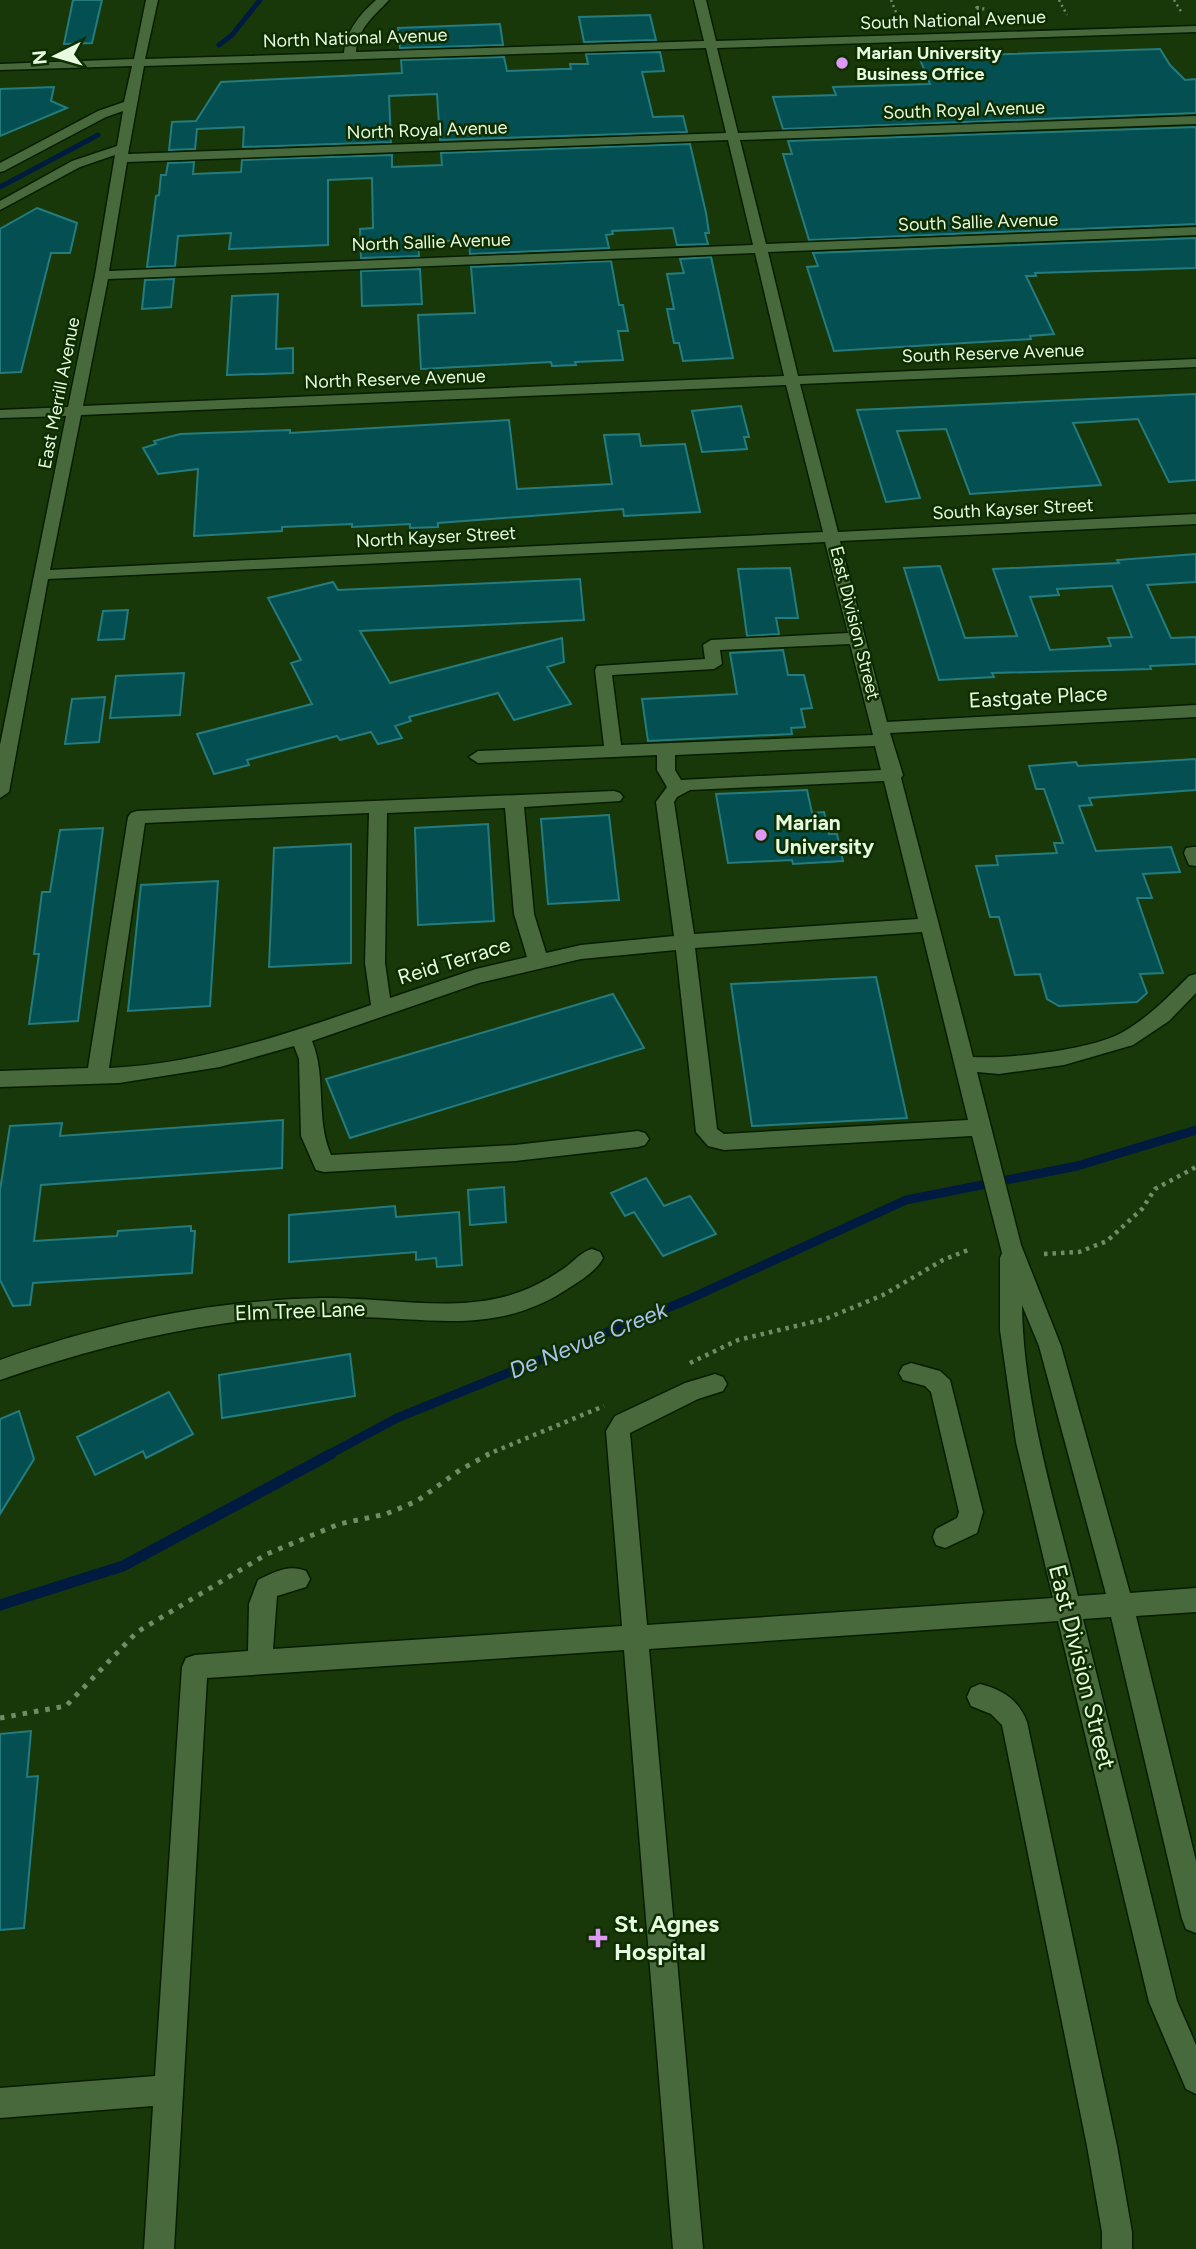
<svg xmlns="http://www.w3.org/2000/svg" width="1196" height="2249" font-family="Figtree,sans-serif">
<rect width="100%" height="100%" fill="#18380a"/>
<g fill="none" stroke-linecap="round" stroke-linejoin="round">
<path stroke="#011b40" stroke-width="5" d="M219,45L232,35L260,0
M0,187L98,135"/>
<path stroke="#011b40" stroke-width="9" d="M328,1455L397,1418L687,1300L906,1200L1077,1166L1196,1130"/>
<path stroke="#011b40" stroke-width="11" d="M0,1605L123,1566L331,1454"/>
</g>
<path fill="#044f51" stroke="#247c7f" stroke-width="2" fill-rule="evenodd" d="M73,0H102L92,43L64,44Z
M650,15L656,40L584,42L579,17Z
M500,24L503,45L400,48L398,28Z
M1160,49L1170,65L1185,80L1196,79V113L783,129L773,97L836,95L833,87L930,84L919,57Z
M660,52L664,71L642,72L653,117L683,116L687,132L440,140L437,94L389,96L391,142L243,147L244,127L197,129L195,149L169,150L172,122L196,121L221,82L402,73L401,60L504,57L507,71L561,69H571L570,64H588L586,54Z
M54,87L51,101L67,108L0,136V89Z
M1196,127V224L809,240L783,154H792L788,141Z
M690,144L706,213L709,233H705L708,244L677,245L673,228L612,231L613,234L606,235L609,248L470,254L469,240L418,242L419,256L361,258L360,229L373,228L372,178L328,180V245L229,249L231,233L178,236L175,266L147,267L156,196L159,195L161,175H166L168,163L194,162L193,174L241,172L242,160L392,155V167L442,165L441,153Z
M37,208L77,223L70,253H51L21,372L0,373V229Z
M1196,238V268L1035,273L1036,276H1026L1054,334L1030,336L1031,339L834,351L807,267L818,266L813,253Z
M711,257L733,358L683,361L679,343H674L667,309H674L667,274L684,273L680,259Z
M611,261L619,305H623L628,331H618L623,360L575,362L576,365L552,366L551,362L421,369L418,315L475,313L471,267Z
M420,269L422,304L362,306L361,271Z
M174,279L171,307L142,309L145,280Z
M278,294L276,349L293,348V373L227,375L232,296Z
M1196,394V480L1169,482L1138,419L1073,423L1101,485L970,494L946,429L897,431L920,498L886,502L857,410Z
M741,406L749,437H744L747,449L702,452L692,411Z
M509,420L517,489L612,484L604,435L639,434L641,446L685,444L700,512L624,516L623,509L438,523V527L410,528V524L352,527V524L282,527V531L194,536L198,469L158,474L143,448L156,444L154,441L180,434L290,430V433Z
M1196,554V582L1147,585L1171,638L1196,637V664L1150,666L1151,669L992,673L994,677L939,680L904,568L940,566L965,638L1017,636L993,569L1119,563L1117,560ZM1112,586L1132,637L1108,638L1111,646L1050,650L1030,597L1059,595L1057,589Z
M790,568L798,618H776L779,634L747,636L738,569Z
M580,579L584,620L360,631L390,683L562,638L564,662L547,667L571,704L514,720L498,693L409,717L411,721L395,726L402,738L378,744L371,732L340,740L337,736L247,760L249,765L214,774L197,734L312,704L291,663L301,660L268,598L333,582L338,590Z
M128,610L124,639L98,640L103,611Z
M783,650L788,675H804L812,708L801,709L805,727L791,728L792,734L648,741L642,699L737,694L730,653Z
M184,673L180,715L110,718L116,676Z
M105,697L99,742L65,744L72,699Z
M1196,759V790L1089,798L1092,805L1079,806L1096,851L1171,847L1180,872L1143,874L1152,898H1137L1163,973L1140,974L1147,993L1137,1002L1059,1006L1047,999L1040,974L1015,975L999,917H990L976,866L998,865L996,856L1057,853L1054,843H1063L1044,789H1036L1029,766L1076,762L1078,766Z
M807,790L812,813L824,812L829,834H837L843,861L793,864L792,860L728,863L716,794Z
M609,815L619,900L548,904L541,819Z
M488,824L494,921L418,925L415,828Z
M103,828L78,1021L29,1024L39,954H34L42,892H50L60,830Z
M351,844V963L269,967L274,848Z
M218,881L210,1006L128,1011L141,885Z
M876,977L907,1118L752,1126L731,984Z
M613,994L644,1048L350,1138L326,1079Z
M283,1120L282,1168L41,1185L34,1241L117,1236L118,1231L191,1226V1231H195L192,1273L33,1283L30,1305L13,1306L0,1280V1190L10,1126L62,1123L60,1136Z
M646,1178L664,1206L690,1196L716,1234L663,1256L634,1212L625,1216L611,1193Z
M504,1187L506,1222L470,1225L468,1190Z
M395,1206L396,1217L459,1212L462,1265L437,1267L436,1258L416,1260V1252L289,1262V1215Z
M350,1354L355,1396L222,1418L219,1375Z
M169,1392L193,1434L146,1458L143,1451L95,1475L77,1437Z
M19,1411L34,1459L0,1514V1419Z
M31,1731L27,1777L38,1776L24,1928L0,1930V1734Z"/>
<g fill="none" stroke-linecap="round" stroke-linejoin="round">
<defs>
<path id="minor" d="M146,0H158L145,59L344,53C346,31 360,14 376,0H389C373,17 358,28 356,52L704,41L694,0H706L716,41L1196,26V32L717,48L738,133L1196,116V124L740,140L766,244L1196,227V235L768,252L798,376L1196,359V367L800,384L838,532L1196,514V524L840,541L887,722L1196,705V717L890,733L903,775L901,778L973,1057C1008,1059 1092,1050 1123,1032C1149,1017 1168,997 1189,976L1196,974V993L1169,1021L1133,1045L1064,1065L999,1074L977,1072L1021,1245L1061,1346L1130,1593L1196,1588V1612L1136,1616L1196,1861V1933L1186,1929L1182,1919L1111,1617L1083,1619L1177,2001L1196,2045V2094L1186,2089L1149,2002L1058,1621L649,1649L703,2249H673L624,1650L207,1678L174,2249H144L153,2106L0,2118V2088L155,2076L182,1667L186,1658L195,1655L248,1651L249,1604L258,1580C274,1572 289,1564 306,1571L310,1579L306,1587L277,1596L273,1649L622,1626L606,1431L615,1416L685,1383L715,1374L723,1377L727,1384L723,1391L698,1399L630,1433L647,1625L1053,1598L1016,1442L1000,1330V1258L1002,1253L972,1136L724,1150L708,1146L696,1132L676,950L581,959L479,983L312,1041C327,1078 315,1118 331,1155L515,1145L638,1131L645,1133L649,1139L645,1145L638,1147L515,1161L324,1172L316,1170L301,1136L299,1059L294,1046L220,1067L119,1083L0,1087V1071L88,1068L128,817L131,813L137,811L614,791L620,793L623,797L620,801L524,807L534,914L546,953L581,945L674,936L656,802L667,787L657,770V755L478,763L469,757L478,751L604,746L595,670L597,666L705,659L703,645L711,640L848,633L825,542L48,579L9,792L0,798V745L66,416L0,418V410L68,407L95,275L115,155L80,167L0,210V201L72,161L117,146L123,111L106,117L4,171L0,172V163L98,111L124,102L132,66L0,70V64L134,59ZM706,48L726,133L128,154L144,66ZM728,140L753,245L109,271L127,162ZM755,253L784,376L83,406L108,279ZM786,385L823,532L50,570L81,415ZM850,644L873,735L621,745L612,675L714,669L722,664L720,650ZM875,746L881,770L681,780L675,770V755ZM884,781L918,919L694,934L674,802L677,797L690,790ZM505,808L514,914L527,957L476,969L390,998L385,963L387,813ZM369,813L365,963L371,1005C290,1033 196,1065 109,1068L145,823ZM922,932L968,1120L724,1134L717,1129L695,948ZM1022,1305L1039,1346L1106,1594L1078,1596C1055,1503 1023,1401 1022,1305Z
M1193,847H1196V866L1189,865L1184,853L1186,848Z
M592,1249L600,1252L603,1258C597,1270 583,1279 572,1286C499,1336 436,1318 355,1317C313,1316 270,1318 227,1323C149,1334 74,1354 0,1380V1360C104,1323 212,1300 323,1298C381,1297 442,1311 499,1298C523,1293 546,1281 566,1267C575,1260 581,1252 592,1249Z
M911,1363L940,1371L950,1380L983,1512L977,1533L945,1548L936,1545L933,1537L936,1529L957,1518L959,1512L931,1392L925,1386L903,1380L899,1373L903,1366Z
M980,1684C1003,1690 1018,1699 1027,1722L1117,2146L1132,2232V2249H1102V2232L1087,2146L1002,1725L991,1714L971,1706L967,1697L971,1688Z"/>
</defs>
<use href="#minor" stroke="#061d00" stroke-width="3"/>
<path stroke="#728c67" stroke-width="2.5" stroke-dasharray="2 3.5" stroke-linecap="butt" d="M891,0L900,22
M1059,0L1067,15
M1174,0L1182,13
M977,7L986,9L975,10Z"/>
<path stroke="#728c67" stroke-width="4.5" stroke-dasharray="3.5 5" stroke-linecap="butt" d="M1044,1254L1079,1252L1107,1241L1142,1209L1155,1189L1196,1167
M690,1363L738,1340L825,1319L883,1295L943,1260L968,1250
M486,1455L604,1406"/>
<path stroke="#728c67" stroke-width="5" stroke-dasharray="4.5 7" stroke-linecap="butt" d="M0,1718L66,1706L137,1632L267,1554L339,1524L386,1514L417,1501L460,1470L489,1454"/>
<use href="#minor" fill="#47693b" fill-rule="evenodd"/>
</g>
<g fill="#dd99f3" stroke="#0e2d00" stroke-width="2.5">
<circle cx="842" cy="63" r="7"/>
<circle cx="761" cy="835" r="7"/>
<path d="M594.5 1927.5h7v7h7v7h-7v7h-7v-7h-7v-7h7z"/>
</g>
<g text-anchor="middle" stroke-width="5" stroke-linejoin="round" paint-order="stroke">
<g font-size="18" fill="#e6fae0" stroke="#0e2d00">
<text transform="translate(953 20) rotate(-2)" y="6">South National Avenue</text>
<text transform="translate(355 38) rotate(-2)" y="6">North National Avenue</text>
<text transform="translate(964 110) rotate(-2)" y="6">South Royal Avenue</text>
<text transform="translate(427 130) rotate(-2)" y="6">North Royal Avenue</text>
<text transform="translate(978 222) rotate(-2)" y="6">South Sallie Avenue</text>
<text transform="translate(431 242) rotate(-2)" y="6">North Sallie Avenue</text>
<text transform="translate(993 353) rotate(-2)" y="6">South Reserve Avenue</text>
<text transform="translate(395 379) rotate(-2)" y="6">North Reserve Avenue</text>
<text transform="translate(59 393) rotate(-79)" y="6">East Merrill Avenue</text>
<text transform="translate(1013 509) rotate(-3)" y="6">South Kayser Street</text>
<text transform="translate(436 537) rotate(-3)" y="6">North Kayser Street</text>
<text transform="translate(855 623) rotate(76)" y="6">East Division Street</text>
</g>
<g font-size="18" font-weight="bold" fill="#e6fae0" stroke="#0e2d00" text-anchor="start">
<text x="856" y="59">Marian University<tspan x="856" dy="21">Business Office</tspan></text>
</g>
<g font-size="21" fill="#e6fae0" stroke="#0e2d00">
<text transform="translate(1038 697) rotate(-3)" y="7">Eastgate Place</text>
<text transform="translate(454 961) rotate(-17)" y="7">Reid Terrace</text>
<text transform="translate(300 1311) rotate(-2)" y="7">Elm Tree Lane</text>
</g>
<g font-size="21" font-weight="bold" fill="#e6fae0" stroke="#0e2d00" text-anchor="start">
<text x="775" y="830">Marian<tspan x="775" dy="24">University</tspan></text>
</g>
<g font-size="23" font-style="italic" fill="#a8c4ed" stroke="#0e2d00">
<text transform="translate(588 1340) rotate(-22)" y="8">De Nevue Creek</text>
</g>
<g font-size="24" fill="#e6fae0" stroke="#0e2d00">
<text transform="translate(1082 1667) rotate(76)" y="8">East Division Street</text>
</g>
<g font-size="24" font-weight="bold" fill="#e6fae0" stroke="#0e2d00" text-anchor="start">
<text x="614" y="1932">St. Agnes<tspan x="614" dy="28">Hospital</tspan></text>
</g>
</g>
<g transform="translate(56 56) rotate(265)" stroke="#0e2d00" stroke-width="5" paint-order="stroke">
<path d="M0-5L12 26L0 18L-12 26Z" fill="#e6fae0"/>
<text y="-10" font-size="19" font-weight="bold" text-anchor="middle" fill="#e6fae0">N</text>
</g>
</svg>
